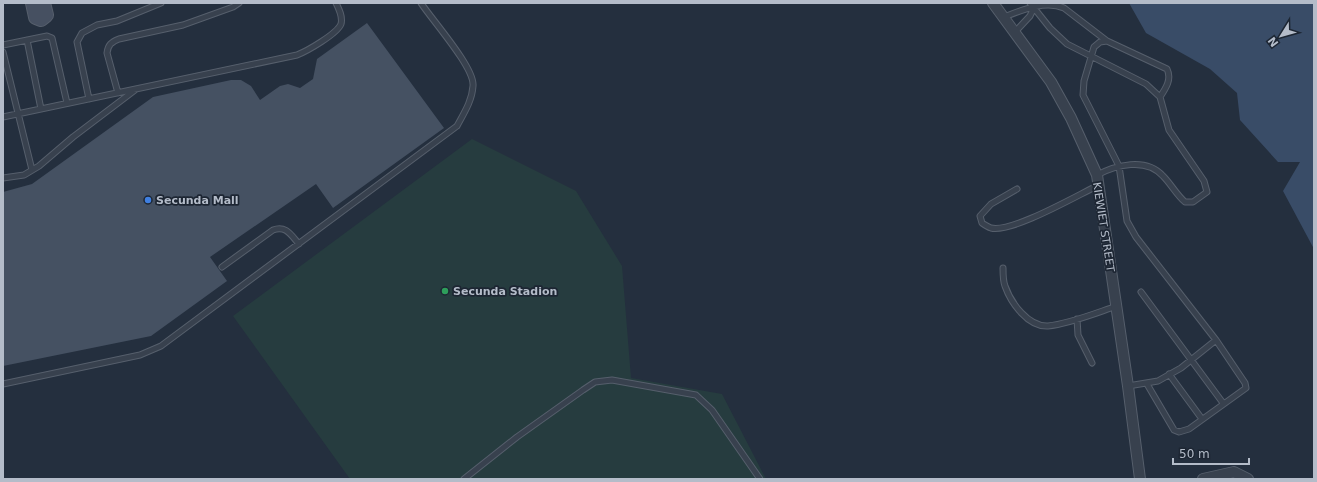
<svg xmlns="http://www.w3.org/2000/svg" width="1317" height="482" font-family="'DejaVu Sans',sans-serif">
<rect width="100%" height="100%" fill="#242f3e"/>
<path fill="#263c3f" d="M472,139L576,191L622,266L631,378L722,394L766,479H350L233,316Z"/>
<path fill="#394c67" d="M1129,3H1314V249L1283,191L1300,162H1278L1240,120L1237,93L1210,69L1146,33Z"/>
<path fill="#455162" d="M367,23L444,128L333,208L316,184L210,257L227,281L151,336L3,366V192L32,184L153,97L231,80H241L251,86L260,100L280,86L288,84L300,88L313,79L317,59Z"/>
<g fill="none" stroke-linecap="round" stroke-linejoin="round">
<defs>
<path id="lane" d="M1030,3L1050,28L1067,44L1146,84L1160,97L1169,130L1204,181L1207,192L1193,202H1185C1176,194 1171,184 1163,176C1146,157 1116,165 1097,175
M1004,17C1022,10 1045,0 1064,8L1107,41
M1015,32L1030,16L1036,3
M27,40L41,109
M3,45L47,36L52,38L67,103
M3,52L32,170
M118,93L107,53C108,45 111,42 119,39L183,25L233,7L239,3
M89,99L77,42L82,33L97,25L117,21L161,3
M3,117L297,55C307,51 337,34 341,24C343,17 339,9 336,3
M3,178L24,175L39,166L73,137L135,90
M1017,189L991,204L980,216L982,223C985,225 988,227 991,228C1012,233 1076,196 1097,186
M222,267L273,230C286,225 291,235 299,244
M1003,268C1003,274 1003,281 1005,286C1011,303 1028,327 1048,326C1069,324 1096,313 1117,306
M1141,292L1223,403
M1077,319L1078,335L1092,363
M1169,374L1202,419
M3,384L140,355L161,346L457,126C464,113 472,101 473,86C475,68 432,20 421,3
M1147,384L1174,430L1179,432L1189,429L1246,388L1245,383L1216,340L1136,237L1127,221L1119,166L1083,95L1084,81L1094,47L1100,42L1107,41L1167,69C1172,79 1166,88 1160,97
M1128,386L1158,381L1181,368L1216,340
M464,479L517,437L583,390L595,382L612,380L696,395L712,410L760,479"/>
<path id="street" d="M993,3L1051,82L1071,118L1097,175L1128,386L1140,479
M1203,479L1234,472L1248,479"/>
<path id="secondary" d="M33,3L36,17L41,19L46,15L43,3"/>
</defs>
<use href="#lane" stroke="#565f6c" stroke-width="7"/>
<use href="#street" stroke="#565f6c" stroke-width="12"/>
<use href="#secondary" stroke="#565f6c" stroke-width="16"/>
<use href="#lane" stroke="#38414e" stroke-width="5"/>
<use href="#street" stroke="#38414e" stroke-width="10"/>
<use href="#secondary" stroke="#465061" stroke-width="14"/>
</g>
<circle fill="#3f7fe0" stroke="#1d2633" stroke-width="1.5" cx="148" cy="200" r="4"/>
<circle fill="#2e9e5b" stroke="#1d2633" stroke-width="1.5" cx="445" cy="291" r="4"/>
<g text-anchor="middle" stroke-width="3.5" stroke-linejoin="round" paint-order="stroke">
<g font-size="11" font-weight="bold" fill="#b4bcc9" stroke="#1d2633" text-anchor="start">
<text x="156" y="204">Secunda Mall</text>
<text x="453" y="295">Secunda Stadion</text>
</g>
<g font-size="11" fill="#b4bcc9" stroke="#1d2633">
<text transform="translate(1104 227) rotate(81)" y="4">KIEWIET STREET</text>
</g>
</g>
<rect width="1317" height="482" fill="none" stroke="#b4bcc9" stroke-width="8"/>
<g transform="translate(1281 36) rotate(233)" stroke="#1d2633" stroke-width="3" paint-order="stroke">
<path d="M0-3L7 15L0 10L-7 15Z" fill="#b4bcc9"/>
<text y="-6" font-size="11" font-weight="bold" text-anchor="middle" fill="#b4bcc9">N</text>
</g>
<path d="M1173 458v6h76v-6" fill="none" stroke="#b4bcc9" stroke-width="2"/>
<text x="1179" y="458" font-size="12" fill="#b4bcc9" stroke="#1d2633" stroke-width="3" paint-order="stroke">50 m</text>
</svg>
